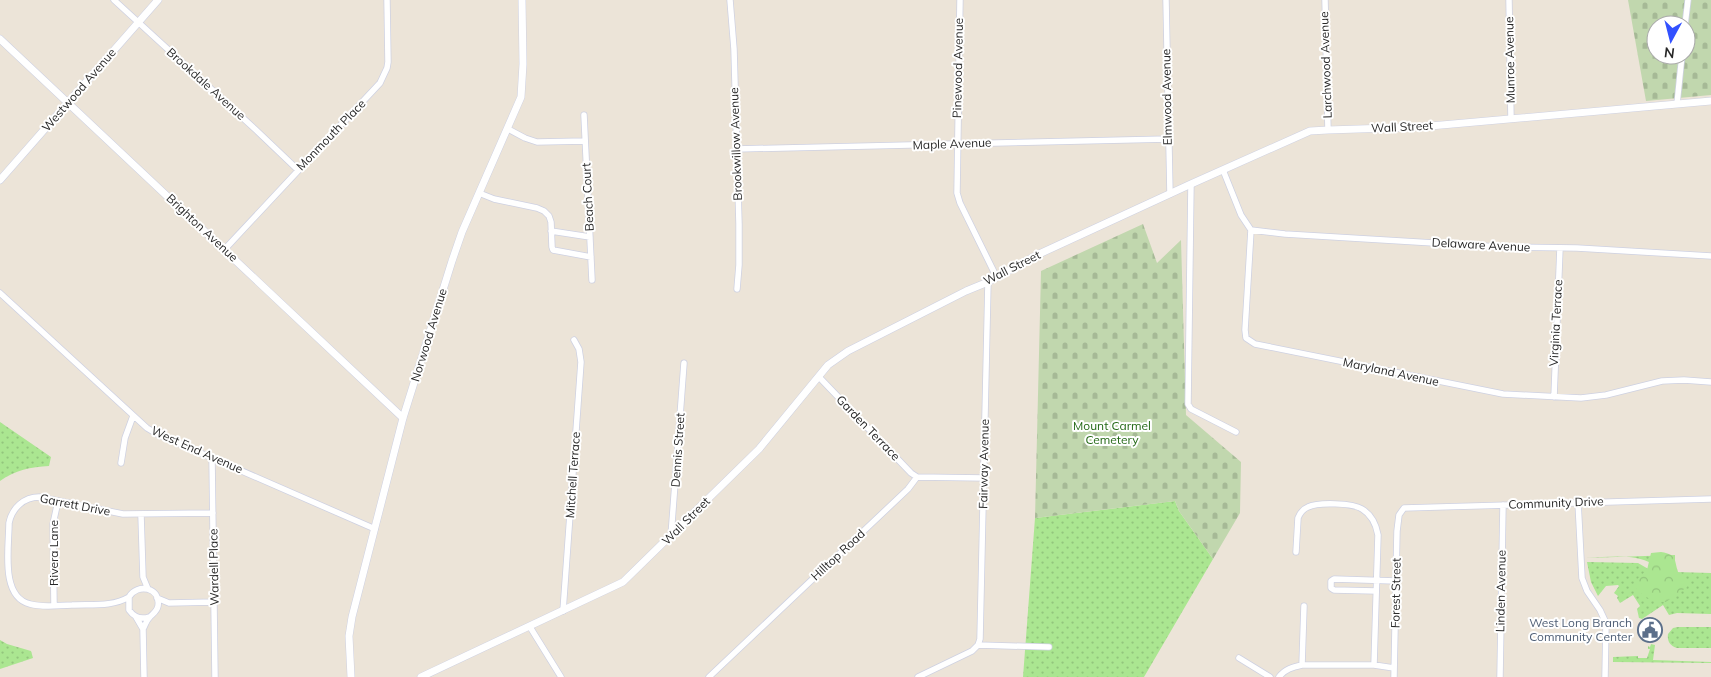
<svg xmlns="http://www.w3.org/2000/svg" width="1711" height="677" font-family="Mulish,sans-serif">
<defs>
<pattern id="green-dots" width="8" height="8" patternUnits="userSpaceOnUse" patternTransform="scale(1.25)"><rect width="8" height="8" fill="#abe691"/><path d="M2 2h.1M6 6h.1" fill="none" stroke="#93c57d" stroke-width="1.8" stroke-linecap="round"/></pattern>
<pattern id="forest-crowns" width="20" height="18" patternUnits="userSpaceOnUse" patternTransform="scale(1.25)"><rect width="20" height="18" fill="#abe691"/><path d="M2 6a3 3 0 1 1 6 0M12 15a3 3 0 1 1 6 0" fill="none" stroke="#93c57d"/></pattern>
<pattern id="cemetery-stones" width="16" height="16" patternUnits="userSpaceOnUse" patternTransform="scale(1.25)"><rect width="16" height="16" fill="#c1d7ae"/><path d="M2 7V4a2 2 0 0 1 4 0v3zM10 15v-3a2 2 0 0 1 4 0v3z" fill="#a6b996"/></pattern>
</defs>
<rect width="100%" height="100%" fill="#ece4d8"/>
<path fill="url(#green-dots)" d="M0,422L51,457L49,466C31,467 15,470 0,481Z
M1175,501L1179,511L1213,559L1144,677H1023L1035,518Z
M1675,555V572L1711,573V614L1677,613L1669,615L1663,605L1642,619L1639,618L1637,609L1640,606L1633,595L1620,603L1617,598L1618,596L1614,593L1619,586L1618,585L1606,586L1598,596L1591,582L1587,562L1638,563L1657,574L1653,564C1633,553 1609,557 1586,558Z
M1678,627H1711V648H1677C1670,646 1667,641 1668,634L1673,628Z
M0,640L7,644L31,651L33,658L0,669Z
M1651,644L1655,645L1653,660L1711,662V663L1613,662V657L1638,656V658H1647L1650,649H1648V646L1650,647Z"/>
<path fill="url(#forest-crowns)" d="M1661,552C1679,555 1673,560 1679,574C1685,578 1688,579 1687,587L1666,602C1653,602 1641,596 1634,585V582L1647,570L1651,553Z"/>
<path fill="url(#cemetery-stones)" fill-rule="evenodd" d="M1628,0H1711V95L1646,101ZM1656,25H1686V55H1656Z
M1143,224L1157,263L1181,240L1186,415L1241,462L1240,513L1213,559L1179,511L1175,501L1035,518L1041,271Z"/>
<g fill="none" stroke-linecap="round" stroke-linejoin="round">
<defs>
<path id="minor" d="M114,0L256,130L298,170
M730,0L734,49L739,224V265L737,289
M960,0L957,193L960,203L996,276
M1166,0L1170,194
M1325,0L1328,130
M1509,0L1511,119
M1685,25L1688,0
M1677,104L1682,55
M584,115L592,280
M508,129L525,138L537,142L585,141
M736,149C880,146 1024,142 1168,139
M1223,170L1241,215L1251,230L1245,330L1246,338L1255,344L1503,394L1581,398L1606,395L1662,381L1684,380L1711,382
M1191,184L1188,404L1191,409L1236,432
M479,193L494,199L537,208L544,211L549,216L551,222L552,247L553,250L591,257
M1251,230L1285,234L1500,247L1577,248L1711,256
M551,231L590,237
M224,250L380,83L387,68L388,62L387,0
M0,293L147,428L157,434L375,529
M819,377L911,473L917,477
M1554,397L1560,248
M212,458L215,677
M121,463L125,438L133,416
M1578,502L1582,578L1587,591L1600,610L1606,623L1605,677
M141,515L143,577L148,589
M671,536L684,363
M1296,552L1298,518C1300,513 1303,509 1308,507C1318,502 1353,503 1362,509C1372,515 1376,524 1378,535L1374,665
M1376,591L1334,590L1331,588V581L1334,579L1396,581
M129,597C112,607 92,604 72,605C59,605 44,608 30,604C0,597 9,547 9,523C12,508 24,497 39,497L123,514L213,513
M157,598L169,603L214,602
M54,605L53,524L58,501
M563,611L581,362L579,349L574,340
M136,617L143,629L144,677
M530,627L561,677
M143,629C145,626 146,621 149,618C152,614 157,612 158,606C161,587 137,583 129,597V610C134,617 140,620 149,617
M978,645L980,639L988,282
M1239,658L1270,677
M1302,665L1304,606
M709,677L908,489L917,477L984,478
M918,677L972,651L978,645L1049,647
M1279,677C1285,669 1293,667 1302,665H1374L1394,668
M1394,677L1397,531L1399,515L1404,508L1711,499
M1500,677L1503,505"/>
<path id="tertiary" d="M0,39L403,418
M0,180L158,0
M351,677L349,636L352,617L403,418L452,261L462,232L521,97L523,64L522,0
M421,677L623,582L759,449L828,365L848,351L966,291L988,282L1037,255L1191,184L1310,131L1328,130L1419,127L1711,101"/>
</defs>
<use href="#minor" stroke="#ced1e2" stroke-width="7"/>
<use href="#tertiary" stroke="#ced1e2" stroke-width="8"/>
<use href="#minor" stroke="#fff" stroke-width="5.5"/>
<use href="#tertiary" stroke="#fff" stroke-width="7"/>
</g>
<defs>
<symbol id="civic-ring" viewBox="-11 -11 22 22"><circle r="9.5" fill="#fff" stroke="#5c6f8a" stroke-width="1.5"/><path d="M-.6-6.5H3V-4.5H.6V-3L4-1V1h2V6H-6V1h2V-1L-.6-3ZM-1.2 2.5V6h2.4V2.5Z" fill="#5c6f8a"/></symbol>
</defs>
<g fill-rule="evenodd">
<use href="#civic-ring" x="1636" y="616" width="28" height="28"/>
</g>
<g text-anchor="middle" stroke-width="4" stroke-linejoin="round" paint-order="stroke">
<g font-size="12" fill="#282828" stroke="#fff">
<text transform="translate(1510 60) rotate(-91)" y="4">Munroe Avenue</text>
<text transform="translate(1326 65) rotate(-92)" y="4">Larchwood Avenue</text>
<text transform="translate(958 68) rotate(-89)" y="4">Pinewood Avenue</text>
<text transform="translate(206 84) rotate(42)" y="4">Brookdale Avenue</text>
<text transform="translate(79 90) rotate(-49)" y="4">Westwood Avenue</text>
<text transform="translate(1167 97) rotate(-91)" y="4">Elmwood Avenue</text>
<text transform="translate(1402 127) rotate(-3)" y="4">Wall Street</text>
<text transform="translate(331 135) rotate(-46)" y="4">Monmouth Place</text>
<text transform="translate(736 144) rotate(-92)" y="4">Brookwillow Avenue</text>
<text transform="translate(952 144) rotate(-2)" y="4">Maple Avenue</text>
<text transform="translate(588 197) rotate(-93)" y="4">Beach Court</text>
<text transform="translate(202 228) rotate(43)" y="4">Brighton Avenue</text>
<text transform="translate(1481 245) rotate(3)" y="4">Delaware Avenue</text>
<text transform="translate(1012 268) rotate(-27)" y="4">Wall Street</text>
<text transform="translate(1556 323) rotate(-87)" y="4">Virginia Terrace</text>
<text transform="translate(429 335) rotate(-73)" y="4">Norwood Avenue</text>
<text transform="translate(1391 372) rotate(12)" y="4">Maryland Avenue</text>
<text transform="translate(868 428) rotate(46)" y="4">Garden Terrace</text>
<text transform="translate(197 450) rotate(24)" y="4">West End Avenue</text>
<text transform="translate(678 450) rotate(-86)" y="4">Dennis Street</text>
<text transform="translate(984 464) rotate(-89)" y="4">Fairway Avenue</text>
<text transform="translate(573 475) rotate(-86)" y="4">Mitchell Terrace</text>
<text transform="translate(1556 503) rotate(-2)" y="4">Community Drive</text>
<text transform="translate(75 505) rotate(11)" y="4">Garrett Drive</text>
<text transform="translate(686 521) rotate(-45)" y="4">Wall Street</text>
<text transform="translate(54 553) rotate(-90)" y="4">Rivera Lane</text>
<text transform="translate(838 555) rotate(-43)" y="4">Hilltop Road</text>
<text transform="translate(214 567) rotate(-91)" y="4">Wardell Place</text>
<text transform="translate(1501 591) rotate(-89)" y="4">Linden Avenue</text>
<text transform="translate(1396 593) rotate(-89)" y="4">Forest Street</text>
</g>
<g font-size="12" fill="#236815" stroke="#fff">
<text x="1112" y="430">Mount Carmel<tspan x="1112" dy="14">Cemetery</tspan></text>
</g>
<g font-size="12" fill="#4e5e75" stroke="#fff" text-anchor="end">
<text x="1632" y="627">West Long Branch<tspan x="1632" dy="14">Community Center</tspan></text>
</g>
</g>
<g transform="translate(1671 40) rotate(187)"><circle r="24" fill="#ffffff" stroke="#a9a9a9"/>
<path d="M0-4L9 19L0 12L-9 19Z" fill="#3251ff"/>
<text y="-8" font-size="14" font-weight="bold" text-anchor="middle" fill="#282828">N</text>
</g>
</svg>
